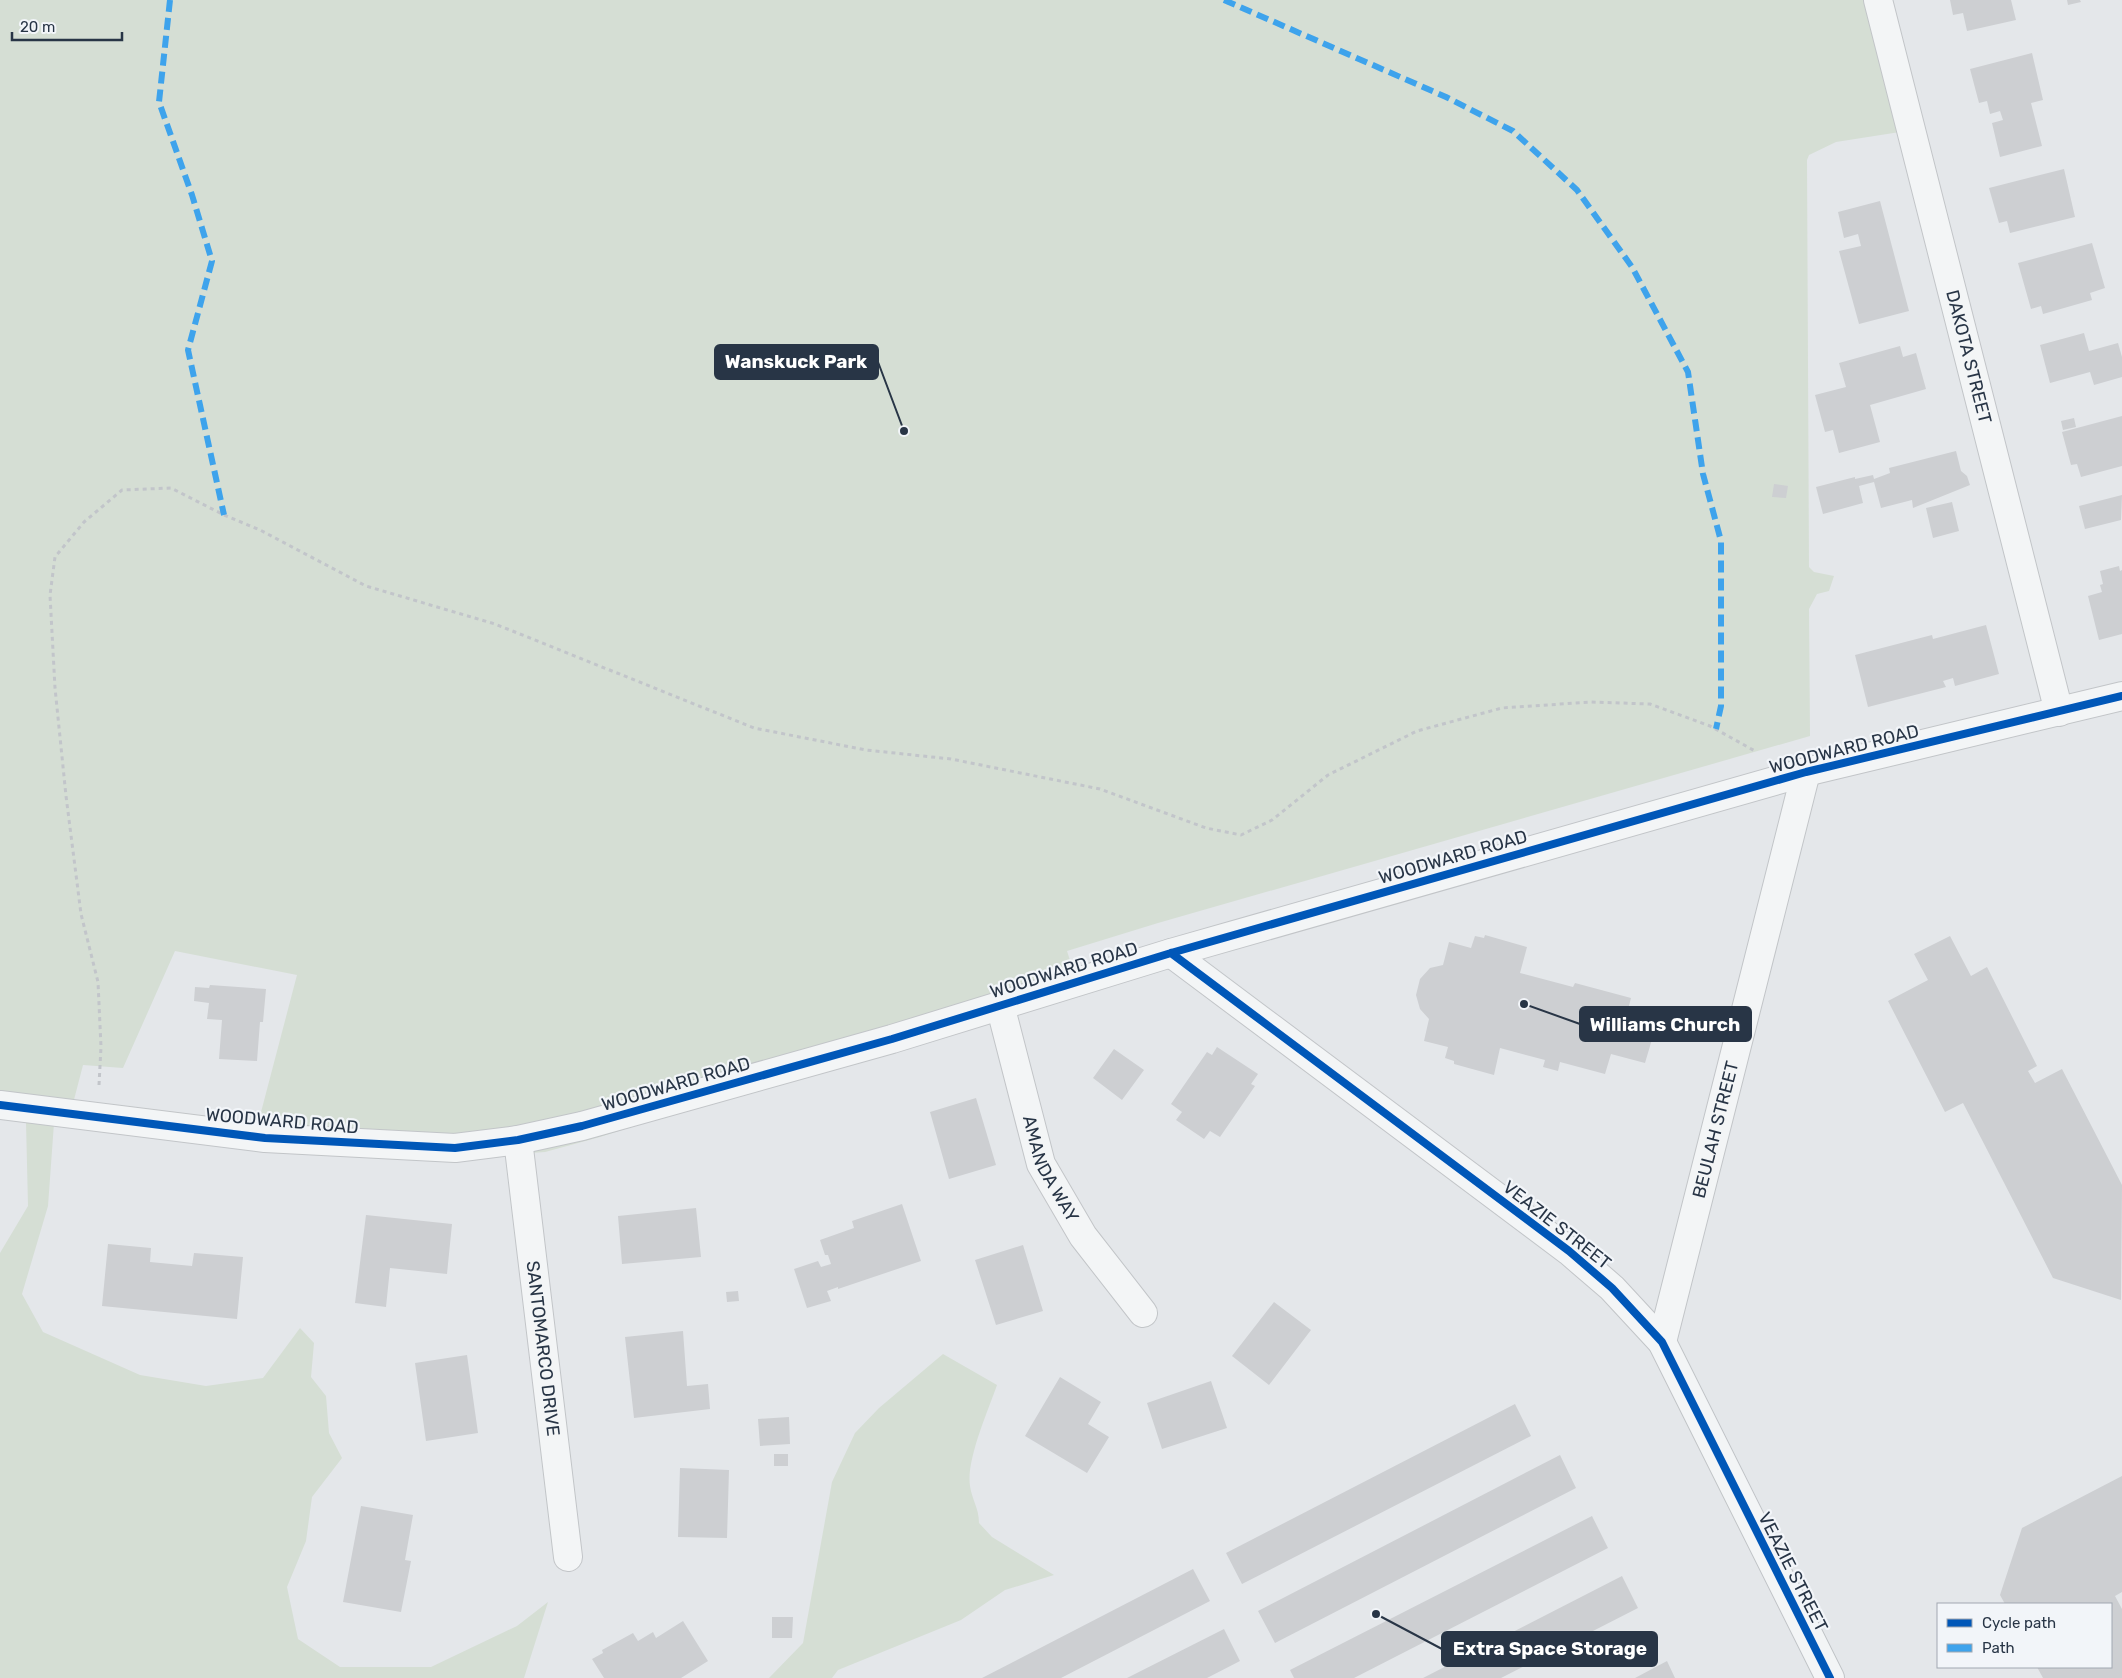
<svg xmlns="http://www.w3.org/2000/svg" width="2122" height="1678" font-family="Rubik,sans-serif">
<rect width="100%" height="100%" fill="#e4e7ea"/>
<path fill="#d5ded4" d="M0,0H1891L1919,129L1836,142L1809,155L1807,160L1809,567L1814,572L1834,576L1829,591L1817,594L1809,609L1810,736L1158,923L1067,951L1077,982L1015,1005L600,1137L545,1152L485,1156L287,1140L291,1116H260L297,975L175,951L123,1068L83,1065L69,1119L54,1123L48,1206L22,1294L43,1332L140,1375L206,1386L263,1378L300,1328L314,1343L311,1377L326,1396L329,1433L342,1458L312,1497L306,1541L287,1587L298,1639L340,1667H431L517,1626L548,1602L524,1678H0V1253L28,1206L26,1122L0,1110Z
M943,1354L997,1385C988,1411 966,1460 970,1486C972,1500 979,1508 979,1523L992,1537L1054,1575L1005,1590L961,1620L838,1670L832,1678H769L803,1643L832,1482L855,1433L879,1408Z"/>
<path fill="#cdcfd2" d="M1950,0H2011L2016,20L1967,31L1963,13L1953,15Z
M2067,0H2080L2081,2L2068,5Z
M2032,53L2043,100L2031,103L2042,146L2000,157L1992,123L2003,120L2000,111L1990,114L1987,101L1979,103L1970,69Z
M2064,169L2075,217L2010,233L2007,221L1999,223L1989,188Z
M1880,201L1909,311L1859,324L1839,251L1861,246L1858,234L1844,238L1838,212Z
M2092,243L2105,288L2090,293L2092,300L2043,314L2041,306L2031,309L2018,263Z
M2084,333L2089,351L2118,343L2122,357V377L2094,385L2090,372L2050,383L2040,345Z
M1900,346L1903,357L1916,353L1926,389L1870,405L1880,442L1839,453L1833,430L1825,432L1815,395L1846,387L1839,363Z
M2122,416V466L2081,477L2077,464L2071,465L2062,432Z
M2074,418L2076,427L2063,430L2061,421Z
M1956,451L1961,471L1967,476L1970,485L1913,508L1912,500L1881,508L1874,482L1859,486L1863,503L1823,514L1816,487L1855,477V479L1873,475L1874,479L1890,473L1889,468Z
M1774,484L1788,486L1786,498L1772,497Z
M2122,495L2121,520L2085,529L2079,506Z
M1952,502L1959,531L1933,538L1926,508Z
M2119,566L2120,571L2122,570V634L2099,640L2088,596L2102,592L2100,585L2103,584L2100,571Z
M1986,625L1999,674L1955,686L1953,678L1943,681L1946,687L1868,707L1855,655L1932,635L1933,639Z
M1485,935L1527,947L1520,973L1573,987L1575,983L1631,998L1625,1021L1655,1029L1645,1063L1611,1054L1605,1074L1560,1062L1558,1071L1543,1067L1545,1060L1500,1048L1494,1075L1454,1064V1061L1445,1058L1448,1047L1424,1041L1429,1019L1420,1009L1416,995L1420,979L1430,968L1443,965L1449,942L1471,948L1475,936L1484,938Z
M1950,936L1971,976L1987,967L2037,1066L2028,1071L2035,1083L2062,1069L2122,1185L2121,1300L2053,1278L1963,1103L1945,1112L1888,1001L1928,980L1914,954Z
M210,985L266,989L263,1022H260L257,1061L219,1059L222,1020L207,1019L209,1003L194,1001L195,987L209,988Z
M1217,1047L1258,1074L1251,1084L1255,1086L1220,1137L1210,1131L1204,1139L1176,1120L1182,1112L1171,1104L1207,1052L1212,1055Z
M1114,1049L1144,1070L1122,1100L1093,1078Z
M976,1098L996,1165L949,1179L930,1112Z
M902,1204L921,1261L838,1289V1287L827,1291L831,1301L807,1308L794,1269L818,1261L821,1267L831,1264L828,1255H825L820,1240L854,1228L852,1221Z
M696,1208L701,1257L622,1264L618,1216Z
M366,1215L452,1224L447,1274L390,1268L386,1307L355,1303Z
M108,1244L151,1248L150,1262L192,1266L194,1253L243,1257L237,1319L102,1306Z
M1023,1245L1043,1311L996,1325L975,1260Z
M738,1291L739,1301L727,1302L726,1292Z
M1274,1302L1311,1330L1269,1385L1232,1356Z
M683,1331L687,1386L708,1384L710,1409L634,1418L625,1337Z
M467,1355L478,1433L426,1441L415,1363Z
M1060,1377L1101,1402L1088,1424L1109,1437L1087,1473L1025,1436Z
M1211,1381L1227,1428L1162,1449L1147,1403Z
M1515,1404L1531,1436L1242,1584L1226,1553Z
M789,1417L790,1444L760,1446L758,1419Z
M774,1454H788V1466H774Z
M1560,1455L1576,1488L1275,1643L1258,1611Z
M680,1468L729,1470L727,1538L678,1537Z
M2122,1476V1592L2115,1596L2122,1609V1678H2043L2037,1667H2111V1604H2005L2000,1595L2022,1528Z
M361,1506L413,1515L405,1560L411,1561L401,1612L343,1602Z
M1592,1516L1608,1548L1354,1678H1294L1290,1670Z
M1193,1569L1210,1601L1061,1678H982Z
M1622,1576L1638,1608L1501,1678H1423Z
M772,1617H793L792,1638H772Z
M683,1621L708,1661L681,1678H604L592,1659L603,1653L602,1650L633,1633L638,1641L653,1632L656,1638Z
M1224,1629L1240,1661L1207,1678H1127Z
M1667,1661L1675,1678H1635Z"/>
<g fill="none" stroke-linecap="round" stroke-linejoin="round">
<defs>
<g id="minor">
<path id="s1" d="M1878,0L2059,712"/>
<path id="s2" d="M1000,1005L1041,1164L1083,1236L1143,1313"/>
<path id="s3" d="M518,1140L568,1557"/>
</g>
<g id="tertiary">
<path d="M1171,953L1569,1251L1612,1288L1662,1342L1830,1678"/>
<path d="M0,1105L265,1138L455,1148L518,1140L582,1126L892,1039L1171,953L1806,772L2122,696"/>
<path id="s4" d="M1662,1342L1806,772"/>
</g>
</defs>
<use href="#minor" stroke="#c2c5c8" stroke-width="30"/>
<use href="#tertiary" stroke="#c2c5c8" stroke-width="30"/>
<path stroke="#c2c5ca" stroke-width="3" stroke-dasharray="4 4" stroke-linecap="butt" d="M99,1085L101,1047L98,982L81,914L66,796L55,688L50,595L55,557L84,522L122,490L171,488L224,515L260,530L366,586L495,624L754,728L866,750L951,759L1100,789L1206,828L1241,835L1272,820L1328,775L1417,731L1502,708L1591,702L1650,704L1710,726L1755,751"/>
<use href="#minor" stroke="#f3f5f6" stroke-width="28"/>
<use href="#tertiary" stroke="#f3f5f6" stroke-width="28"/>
<path stroke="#3ea3ec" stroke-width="6" stroke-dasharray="12 6" stroke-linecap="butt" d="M170,0L159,102L192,195L212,261L188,350L224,515
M1224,0L1446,97L1513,131L1577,190L1632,267L1688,372L1703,474L1721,541V706L1716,729"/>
<defs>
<path id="cycleway" d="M1171,953L1569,1251L1612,1288L1662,1342L1830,1678
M0,1105L265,1138L455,1148L518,1140L582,1126L892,1039L1171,953L1806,772L2122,696"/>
</defs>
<use href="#cycleway" stroke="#f2f5f9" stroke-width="11"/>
<use href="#cycleway" stroke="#0057b8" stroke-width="8"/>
</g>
<g text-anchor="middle" stroke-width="4.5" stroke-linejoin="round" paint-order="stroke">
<g font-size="18" fill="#283546" stroke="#f2f5f9">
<text dy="6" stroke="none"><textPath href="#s1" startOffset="368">DAKOTA STREET</textPath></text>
<text transform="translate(1844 749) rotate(-14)" y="6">WOODWARD ROAD</text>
<text transform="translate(1453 857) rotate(-16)" y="6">WOODWARD ROAD</text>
<text transform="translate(1064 970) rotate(-17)" y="6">WOODWARD ROAD</text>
<text transform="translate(676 1084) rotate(-16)" y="6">WOODWARD ROAD</text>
<text transform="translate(282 1121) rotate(5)" y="6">WOODWARD ROAD</text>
<text dy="6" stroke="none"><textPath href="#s4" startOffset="219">BEULAH STREET</textPath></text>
<text dy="6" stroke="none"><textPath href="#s2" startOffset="172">AMANDA WAY</textPath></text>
<text transform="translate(1557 1225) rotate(38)" y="6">VEAZIE STREET</text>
<text dy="6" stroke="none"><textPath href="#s3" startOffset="210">SANTOMARCO DRIVE</textPath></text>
<text transform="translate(1793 1572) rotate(63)" y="6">VEAZIE STREET</text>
</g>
</g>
<path fill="none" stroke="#283546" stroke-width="2" d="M904 431L878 362M1524 1004L1580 1024M1376 1614L1442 1649"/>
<g fill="#283546" stroke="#f2f5f9" stroke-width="2">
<circle cx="904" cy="431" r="5"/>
<circle cx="1524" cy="1004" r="5"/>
<circle cx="1376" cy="1614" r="5"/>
</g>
<g fill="#283546" stroke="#283546" stroke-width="2">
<rect x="715" y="345" width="163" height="34" rx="5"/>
<rect x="1580" y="1007" width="171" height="34" rx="5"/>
<rect x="1442" y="1632" width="215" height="34" rx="5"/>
</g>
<g font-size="19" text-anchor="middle" font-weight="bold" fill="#fff">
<text x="796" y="368">Wanskuck Park</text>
<text x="1665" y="1031">Williams Church</text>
<text x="1550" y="1655">Extra Space Storage</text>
</g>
<rect x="1937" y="1603" width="175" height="65" fill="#f2f5f9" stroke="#a1a8b1"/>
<rect x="1947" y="1619" width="25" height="8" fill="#0057b8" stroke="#a1a8b1"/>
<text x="1982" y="1628" font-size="15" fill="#283546">Cycle path</text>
<rect x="1947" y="1644" width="25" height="8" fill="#3ea3ec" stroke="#a1a8b1"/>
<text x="1982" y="1653" font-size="15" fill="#283546">Path</text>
<path d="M12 32v8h110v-8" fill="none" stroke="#283546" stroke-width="2.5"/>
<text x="20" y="32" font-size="15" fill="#283546" stroke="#f2f5f9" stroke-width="4" paint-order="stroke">20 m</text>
</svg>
